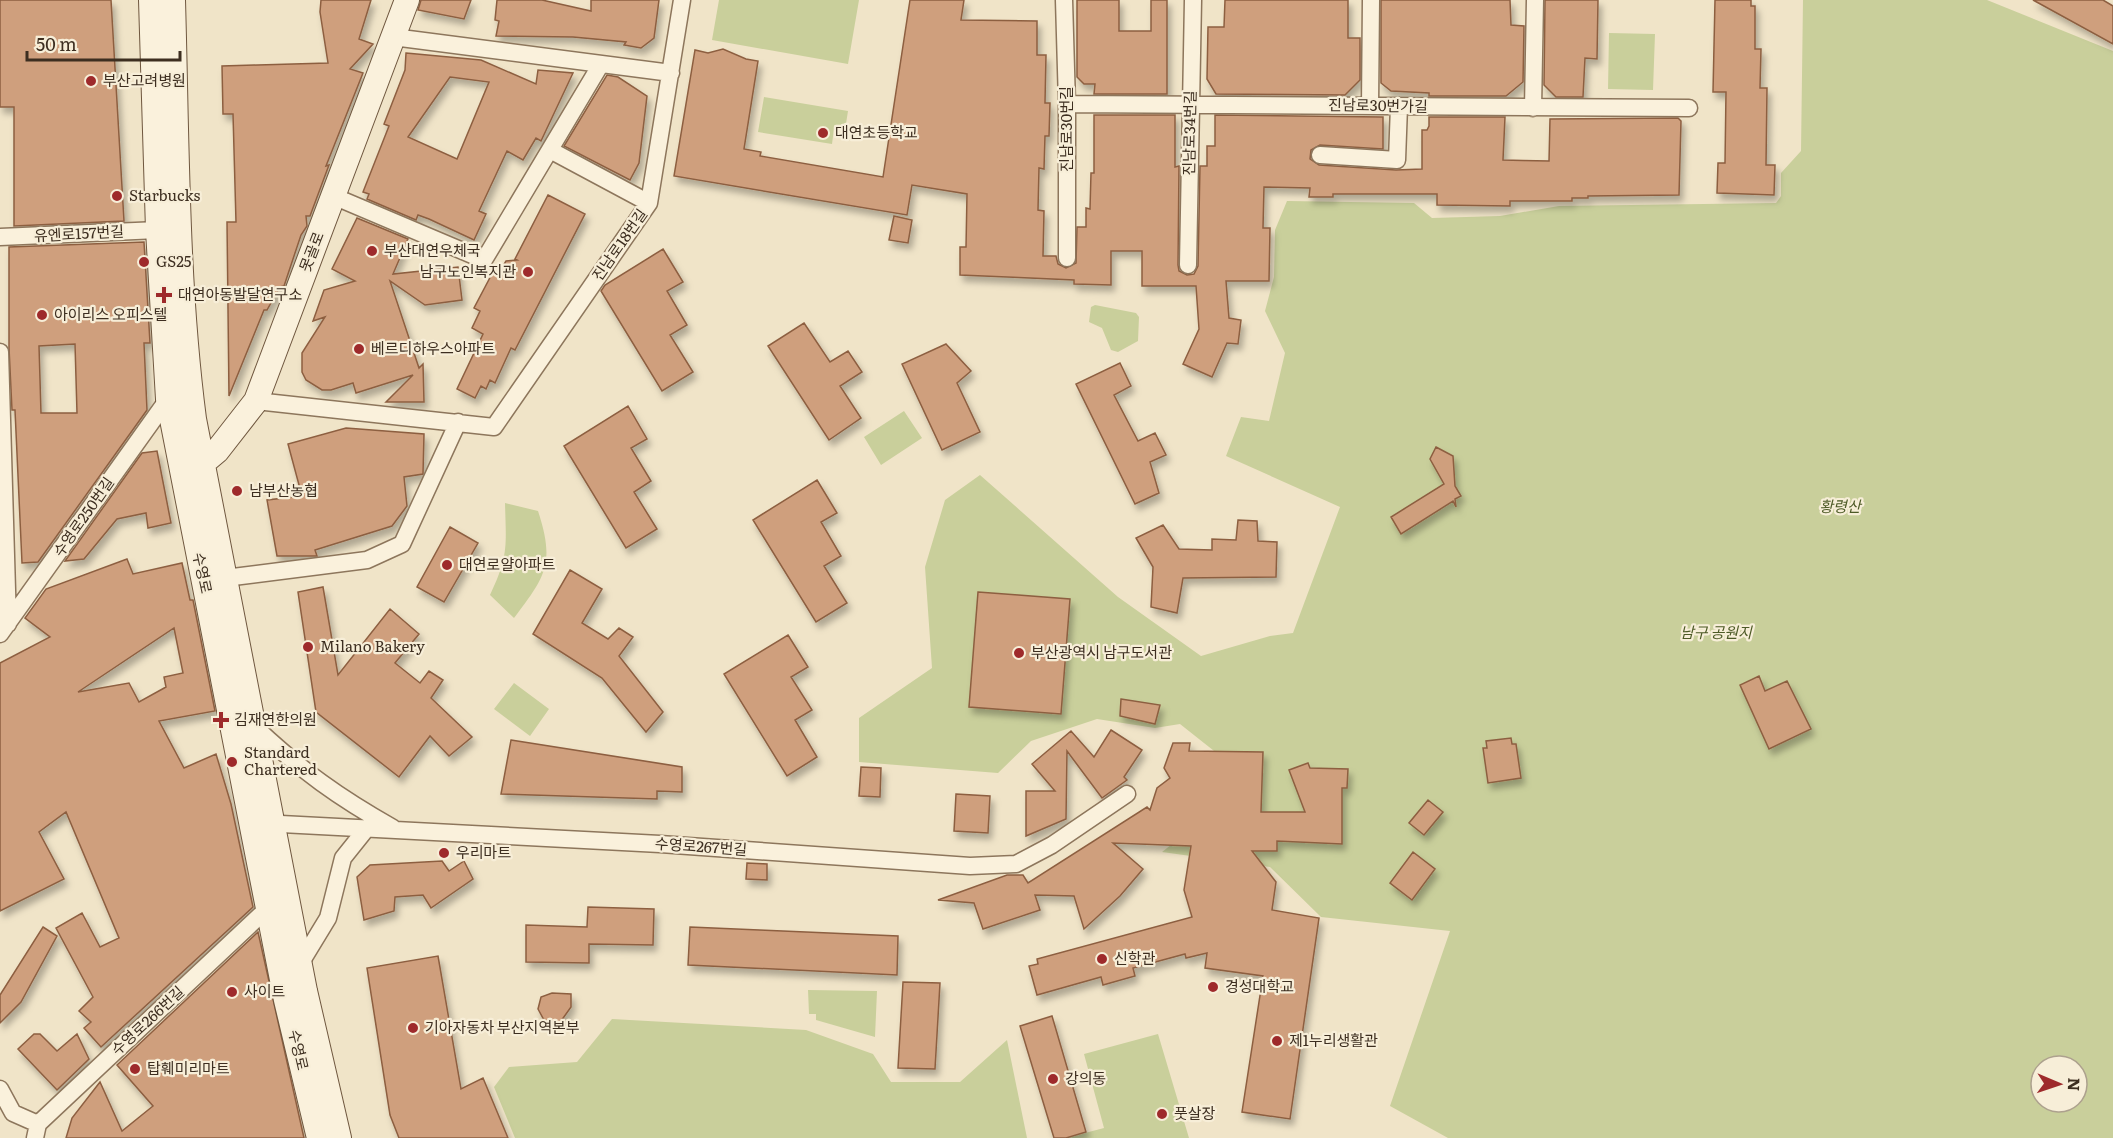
<svg xmlns="http://www.w3.org/2000/svg" width="2113" height="1138" font-family="Literata,'Noto Sans KR',serif">
<defs>
<filter id="shadow"><feDropShadow dx="3.5" dy="6" stdDeviation="3" flood-color="#0004"/></filter>
</defs>
<rect width="100%" height="100%" fill="#f0e4c8"/>
<path fill="#c9cf9b" fill-rule="evenodd" d="M719,0H859L848,64L712,40Z
M1803,0H1987L2113,51V1138H1448L1390,1106L1450,931L1321,917L1270,867L1162,852L1252,781L1180,724L1155,728L1097,719L1031,741L998,773L859,762V718L932,668L925,567L945,500L980,475L1118,597L1201,656L1270,636L1293,633L1340,507L1226,456L1241,417L1269,421L1285,353L1265,311L1274,277L1275,230L1287,201L1414,203L1432,218L1500,216L1559,206L1776,203L1781,196V173L1801,151ZM2041,1066H2077V1102H2041Z
M1609,33L1655,34L1653,90L1608,89Z
M764,97L848,111L845,130L834,129L832,144L758,132Z
M1095,305L1136,313L1139,317L1138,341L1118,352L1111,350L1102,328L1089,322L1091,307Z
M904,411L922,438L881,465L864,437Z
M505,503L538,511C555,563 546,576 514,618L490,595C509,556 506,545 505,503Z
M514,683L549,709L530,736L494,709Z
M808,990L877,991L875,1037L816,1020V1014H809Z
M612,1019L806,1030L873,1054L891,1082H960L1007,1040L1027,1138H515L494,1087L509,1067L577,1062Z
M1158,1034L1189,1138H1066L1104,1128L1084,1054Z"/>
<path fill="#cf9f7d" stroke="#8d5f41" stroke-width="1.5" fill-rule="evenodd" filter="url(#shadow)" d="M0,0H111L124,221L14,226V107H0Z
M321,0H371L359,39L373,44L350,69L363,73L326,166L329,165L310,216H306L307,226L301,235L284,286L280,287L267,310H264L229,396L227,222H236L233,114H223L222,66L328,63L320,12Z
M421,0H471L464,19L418,10Z
M497,0H542L591,11V0H659L654,38L641,48L624,45L626,42L573,37L496,36L499,21L495,20Z
M910,0H964L961,20L1037,21V55H1046L1045,103H1050L1049,136H1045L1044,169L1039,168L1038,210L1044,211L1043,256H1056L1058,264L1066,268L1076,263L1077,227H1086V208L1090,209L1091,173H1094V115H1175V167L1179,166L1178,265L1179,271L1187,275L1194,274L1198,266L1200,166H1207V146H1215V115L1383,117V149L1320,145L1311,150L1310,159L1319,165L1396,170L1422,169V130H1427L1429,126V117H1505L1503,160L1549,161L1550,119L1678,118L1681,121L1679,195L1588,196V198H1572V201H1510V206L1437,205V194H1333V197H1309L1310,188L1264,187L1263,228H1270L1269,281H1226L1229,318L1241,320L1238,344L1227,343L1212,377L1183,364L1199,329L1196,286H1142V251H1111V285L1074,284V280L960,275V247H966L967,194L912,185L907,215L674,176L695,50L708,53L723,49L746,59L758,61L744,149L761,152L760,156L883,177Z
M1077,0H1119V31H1151V0H1167V94H1094L1095,84H1084L1077,77Z
M1225,0H1348V38H1360V80L1345,95L1216,94L1207,79L1208,27H1224Z
M1381,0H1510L1511,25L1524,26L1523,82L1506,96H1429V93L1391,91L1381,83Z
M1545,0H1598L1597,59L1585,58L1583,97H1556L1544,85Z
M1715,0H1751V6H1755V49H1761L1760,88H1767L1766,165H1775L1774,195L1717,193L1718,163H1725L1726,92H1713Z
M2033,0H2103L2113,6V44Z
M406,53L481,60L536,84L538,70L573,73L541,141L536,138L523,160L507,151L479,211L486,214L474,240L429,219L418,215L416,220L367,199L369,194L363,192L389,126L384,124L405,70ZM450,77L489,82L457,159L408,137Z
M607,75L618,77L647,96L639,163L630,180L564,146Z
M548,195L585,214L515,350L511,348L495,383L490,380L486,389L481,386L475,398L457,389L483,334L472,328L480,311L474,308L494,270L499,273L506,261L517,260L515,259Z
M894,216L912,220L908,243L889,240Z
M357,218L408,239L393,274L458,267L462,300L425,305L390,281L419,368L423,364L424,402H386L413,375L356,393L353,383L331,390H322L306,380L302,372V353L325,317L313,321L324,290L355,281L332,269Z
M144,242L150,343H144L147,410L38,562L22,563L15,410H12L9,348V247ZM75,344L77,413H41L39,346Z
M663,249L683,282L667,291L687,325L670,335L693,372L662,391L601,291L605,285Z
M804,323L830,362L848,351L862,372L840,386L861,418L829,440L768,346Z
M946,344L971,371L957,383L980,432L942,450L902,364Z
M1120,363L1131,386L1114,395L1138,441L1155,433L1166,455L1150,462L1159,493L1135,504L1076,384Z
M628,406L647,439L631,448L651,481L634,492L657,529L626,548L564,446Z
M346,428L424,434L423,474L404,477L407,506L392,526L315,550L317,556H277L267,500L302,496L288,444Z
M1436,447L1453,456L1455,486L1461,496L1455,499L1456,507L1453,501L1401,534L1391,517L1444,484L1430,459Z
M157,451L171,523L148,528L146,513L117,519L84,559L65,561L142,453Z
M817,480L837,513L821,522L841,556L824,566L847,603L816,622L753,520Z
M1238,520L1257,521L1258,541L1277,542L1276,577L1183,578L1177,613L1151,607L1153,567L1136,538L1163,525L1179,549L1212,550V539L1236,540Z
M450,527L478,543L444,602L417,587Z
M127,559L133,574L182,563L190,600H193L215,711L159,721L184,768L216,754L231,804L253,907L101,1047L84,1028L91,1022L79,1011L93,997L56,928L82,913L100,947L119,938L66,812L39,832L64,879L0,911V663L50,637L25,618L46,589ZM174,628L183,673L164,677L166,687L139,702L129,683L78,692Z
M570,570L602,589L582,623L608,639L619,628L633,637L619,656L663,712L646,732L602,678L533,634Z
M323,587L338,675L390,609L419,634L395,663L420,683L429,671L443,680L431,698L472,737L449,756L430,736L399,777L316,712L298,592Z
M978,592L1070,599L1061,714L969,707Z
M788,635L808,667L791,677L812,710L795,720L817,757L787,776L724,674Z
M1759,676L1765,691L1787,681L1811,729L1769,749L1740,685Z
M1121,699L1160,705L1155,724L1120,716Z
M1111,730L1142,750L1124,777L1127,780L1102,798L1067,751L1066,819L1026,836V791H1055L1032,764L1071,731L1094,757Z
M1511,738L1512,744H1516L1521,778L1488,783L1483,748H1487L1486,741Z
M511,740L682,767V792L657,791V799L501,794Z
M1173,743H1190L1189,751L1263,752L1261,812H1305L1289,770L1308,763L1310,768L1348,769L1347,788H1342V844L1277,841V851H1252L1276,882L1272,910L1319,918L1290,1119L1242,1112L1263,976L1205,968L1207,953L1186,958L1185,954L1133,968L1135,976L1103,985L1101,977L1037,995L1029,966L1038,964L1037,959L1192,917L1184,890L1191,846L1113,843L1143,869L1120,896L1084,929L1074,896L1035,895L1040,910L983,929L974,903L938,900L1007,875H1023L1028,883L1147,807L1150,810L1157,788L1170,778L1164,768Z
M861,767L881,768L880,797L859,796Z
M956,794L990,796L988,833L954,831Z
M1428,800L1443,812L1424,835L1409,823Z
M1413,852L1435,869L1412,900L1390,883Z
M442,861L449,871L464,861L473,879L431,908L423,895L395,897L394,911L364,920L357,877L370,865Z
M747,863L767,864V880L746,879Z
M588,907L654,909L653,945L589,944V963L526,962V925L587,927Z
M43,927L57,936L21,1002L0,1023V995Z
M690,927L898,936L897,975L688,965Z
M258,932L304,1138H66L72,1118L100,1082L122,1131L153,1106L117,1065Z
M438,956L461,1089L483,1078L508,1138H399L390,1115L367,968Z
M903,982L940,983L935,1069L898,1068Z
M552,993L571,994V1007L561,1021L555,1023L544,1020L538,1009L541,997Z
M1052,1016L1086,1132L1066,1138H1054L1020,1026Z
M34,1034H40L57,1051L77,1034L89,1059L57,1090L18,1049Z"/>
<g fill="none" stroke-linecap="round" stroke-linejoin="round">
<defs>
<path id="street" d="M1064,0L1067,104V258
M393,37L671,73
M1067,104L1689,108
M1370,106L1371,0
M1533,108L1535,0
M550,150L649,203
M1320,155L1397,160L1399,106
M333,196L484,260L601,64
M0,237L158,230
M1188,265L1193,0
M0,352L8,624H5
M256,401L494,427L649,203L682,0
M225,578L367,560L402,544L458,422
M0,634L168,399
M256,728C302,771 338,797 393,828
M262,823L660,844L970,866L1016,864L1052,845L1127,794
M300,964L328,918L343,858L367,828
M0,1089L13,1113L38,1124
M35,1138L38,1124L268,908"/>
<path id="secondary" d="M151,0L158,230L168,399L286,1000L319,1138
M173,0C177,139 176,281 194,419L305,991L339,1138
M192,472L217,451L256,401L407,0"/>
</defs>
<use href="#street" stroke="#8d765c" stroke-width="19"/>
<use href="#secondary" stroke="#6f573f" stroke-width="26"/>
<use href="#street" stroke="#faf1dc" stroke-width="16"/>
<use href="#secondary" stroke="#faf1dc" stroke-width="24"/>
</g>
<g fill="#9e2a2b" stroke="#f7eed8" stroke-width="2">
<circle cx="91" cy="81" r="6"/>
<circle cx="823" cy="133" r="6"/>
<circle cx="117" cy="196" r="6"/>
<circle cx="372" cy="251" r="6"/>
<circle cx="144" cy="262" r="6"/>
<circle cx="528" cy="272" r="6"/>
<path d="M161 286h6v6h6v6h-6v6h-6v-6h-6v-6h6z"/>
<circle cx="42" cy="315" r="6"/>
<circle cx="359" cy="349" r="6"/>
<circle cx="237" cy="491" r="6"/>
<circle cx="447" cy="565" r="6"/>
<circle cx="308" cy="647" r="6"/>
<circle cx="1019" cy="653" r="6"/>
<path d="M218 711h6v6h6v6h-6v6h-6v-6h-6v-6h6z"/>
<circle cx="232" cy="762" r="6"/>
<circle cx="444" cy="853" r="6"/>
<circle cx="1102" cy="959" r="6"/>
<circle cx="1213" cy="987" r="6"/>
<circle cx="232" cy="992" r="6"/>
<circle cx="413" cy="1028" r="6"/>
<circle cx="1277" cy="1041" r="6"/>
<circle cx="135" cy="1069" r="6"/>
<circle cx="1053" cy="1079" r="6"/>
<circle cx="1162" cy="1114" r="6"/>
</g>
<g text-anchor="middle" stroke-width="4.5" stroke-linejoin="round" paint-order="stroke">
<g font-size="15" fill="#3d2e20" stroke="#f7eed8" text-anchor="start">
<text x="103" y="86">부산고려병원</text>
<text x="835" y="138">대연초등학교</text>
<text x="129" y="201">Starbucks</text>
<text x="384" y="256">부산대연우체국</text>
<text x="156" y="267">GS25</text>
<text x="516" y="277" text-anchor="end">남구노인복지관</text>
<text x="178" y="300">대연아동발달연구소</text>
<text x="54" y="320">아이리스 오피스텔</text>
<text x="371" y="354">베르디하우스아파트</text>
<text x="249" y="496">남부산농협</text>
<text x="459" y="570">대연로얄아파트</text>
<text x="320" y="652">Milano Bakery</text>
<text x="1031" y="658">부산광역시 남구도서관</text>
<text x="234" y="725">김재연한의원</text>
<text x="244" y="758">Standard<tspan x="244" dy="17">Chartered</tspan></text>
<text x="456" y="858">우리마트</text>
<text x="1114" y="964">신학관</text>
<text x="1225" y="992">경성대학교</text>
<text x="244" y="997">사이트</text>
<text x="425" y="1033">기아자동차 부산지역본부</text>
<text x="1289" y="1046">제1누리생활관</text>
<text x="147" y="1074">탑훼미리마트</text>
<text x="1065" y="1084">강의동</text>
<text x="1174" y="1119">풋살장</text>
</g>
<g font-size="15" fill="#3d2e20" stroke="#f7eed8">
<text transform="translate(1378 106) rotate(1)" y="5">진남로30번가길</text>
<text transform="translate(1067 129) rotate(-90)" y="5">진남로30번길</text>
<text transform="translate(1190 133) rotate(-89)" y="5">진남로34번길</text>
<text transform="translate(79 234) rotate(-3)" y="5">유엔로157번길</text>
<text transform="translate(620 245) rotate(-55)" y="5">진남로18번길</text>
<text transform="translate(312 252) rotate(-69)" y="5">못골로</text>
<text transform="translate(84 517) rotate(-55)" y="5">수영로250번길</text>
<text transform="translate(202 573) rotate(78)" y="5">수영로</text>
<text transform="translate(701 847) rotate(4)" y="5">수영로267번길</text>
<text transform="translate(148 1021) rotate(-43)" y="5">수영로266번길</text>
<text transform="translate(298 1050) rotate(77)" y="5">수영로</text>
</g>
<g font-size="15" font-style="italic" fill="#4d5a26" stroke="#f7eed8">
<text x="1840" y="512">황령산</text>
<text x="1716" y="638">남구 공원지</text>
</g>
</g>
<g transform="translate(2059 1084) rotate(92)"><circle r="28" fill="#f7eed8" stroke="#ada18e" stroke-width="1.5"/>
<path d="M0-4.5L10 22L0 15L-10 22Z" fill="#9e2a2b"/>
<text y="-9" font-size="16" font-weight="bold" text-anchor="middle" fill="#3d2e20">N</text>
</g>
<path d="M27 51v9h153v-9" fill="none" stroke="#3d2e20" stroke-width="3"/>
<text x="36" y="51" font-size="18" fill="#3d2e20" stroke="#f7eed8" stroke-width="4.5" paint-order="stroke">50 m</text>
</svg>
